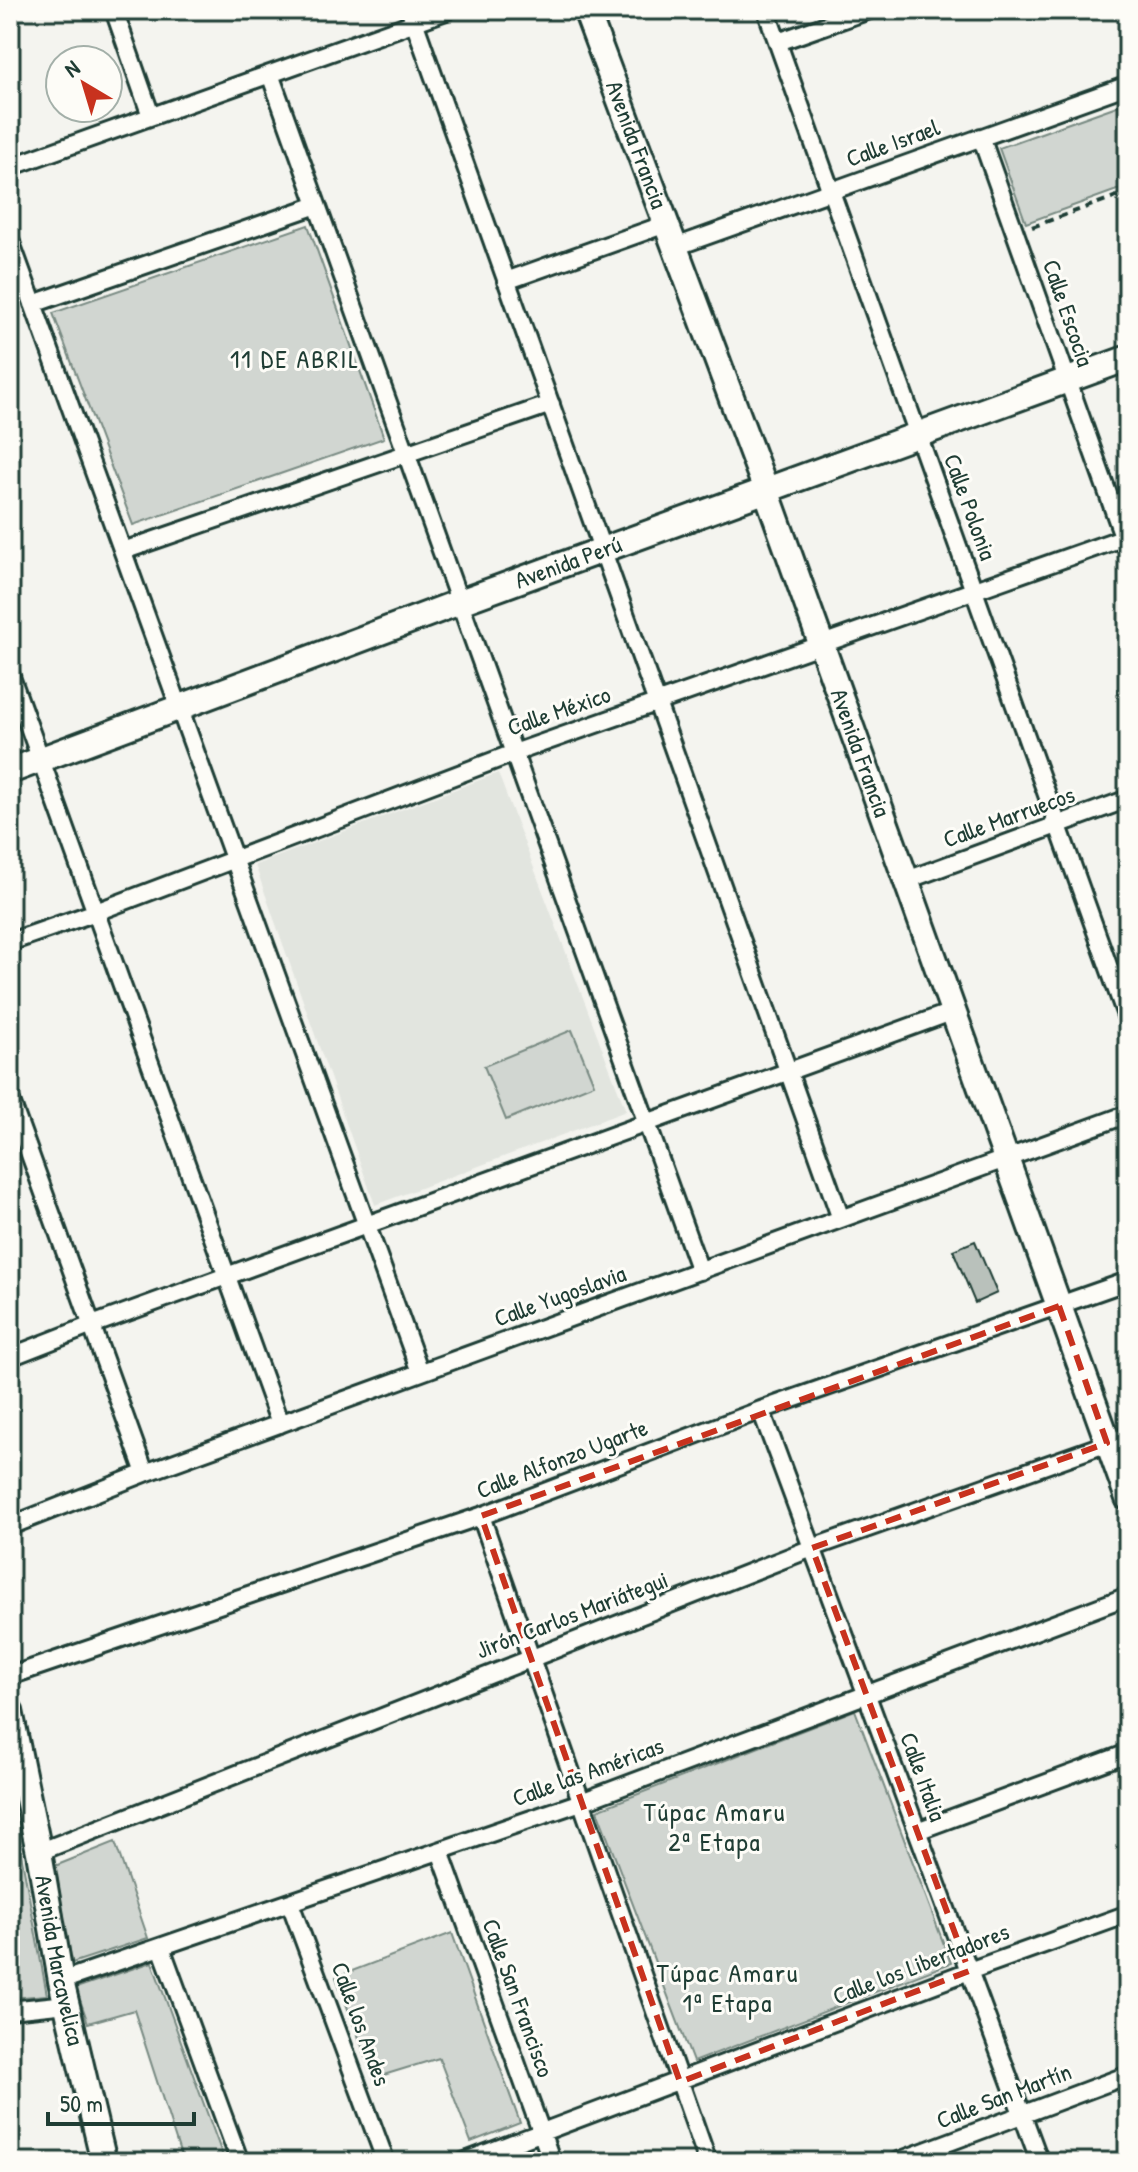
<svg xmlns="http://www.w3.org/2000/svg" width="1138" height="2172" font-family="'Patrick Hand',sans-serif">
<rect width="100%" height="100%" fill="#f4f4ef"/>
<filter id="ink" filterUnits="userSpaceOnUse"><feTurbulence type="fractalNoise" baseFrequency=".0125" numOctaves="2"/><feDisplacementMap in="SourceGraphic" scale="16" xChannelSelector="R" yChannelSelector="G"/><feConvolveMatrix kernelMatrix="1 2 1 2 8 2 1 2 1" color-interpolation-filters="sRGB"/></filter>
<g filter="url(#ink)">
<path fill="#e2e5df" d="M498,773L626,1111L375,1205L255,865Z"/>
<path fill="#d1d6d1" stroke="#788a82" stroke-width="2" d="M1128,102V186L1026,223L999,148Z
M308,225L384,438L133,525L53,313Z
M572,1030L594,1084L506,1120L484,1066Z
M855,1710L951,1963L693,2062L597,1810Z
M10,1793L47,1995L10,1998Z
M115,1842L148,1938L72,1963L55,1866Z
M452,1933L520,2123L471,2142L439,2058L374,2078L336,1977Z
M152,1962L225,2162H183L134,2010L88,2023L76,1988Z"/>
<path fill="#b9c1bb" stroke="#1f3d34" stroke-width="2" d="M975,1241L997,1293L975,1303L953,1250Z"/>
<g fill="none" stroke-linecap="round" stroke-linejoin="round">
<defs>
<path id="street" d="M114,10L151,116
M410,10L841,1219
M766,10L1128,1021
M778,42L869,10
M270,74L700,1271
M981,137L1128,550
M10,167L449,10
M10,240L420,1372
M675,247L1128,85
M506,281L666,224
M33,304L317,205
M123,551L551,404
M10,674L280,1424
M907,880L1128,799
M10,942L96,912L514,753L1128,536
M10,1099L145,1473
M10,1357L92,1325L954,1011
M761,1410L1040,2162
M481,1516L708,2162
M10,1526L145,1473L1128,1114
M10,1676L481,1516L761,1410L1128,1281
M917,1831L1128,1753
M440,1851L552,2162
M39,1852L812,1548L1128,1436
M290,1903L386,2162
M161,1947L240,2162
M61,1981L581,1802L1128,1596
M10,2010L67,2004
M463,2162L969,1971L1128,1914
M896,2162L1128,2075"/>
<g id="secondary">
<path id="s1" d="M586,10L766,490L1128,1498"/>
<path id="s2" d="M10,771L460,602L1128,358"/>
<path id="s3" d="M10,1711L39,1852L61,1981L104,2162"/>
</g>
</defs>
<use href="#street" stroke="#1f3d34" stroke-width="22"/>
<use href="#secondary" stroke="#1f3d34" stroke-width="30"/>
<path stroke="#1f3d34" stroke-width="4" stroke-dasharray="8 6" stroke-linecap="butt" d="M1032,227L1128,192"/>
<use href="#street" stroke="#fdfcf7" stroke-width="16"/>
<use href="#secondary" stroke="#fdfcf7" stroke-width="24"/>
</g>
</g>
<path fill="none" stroke="#c8321e" stroke-width="6" stroke-dasharray="16 10" stroke-linejoin="round" d="M1059,1306L1107,1443L812,1548L969,1971L680,2082L481,1516Z"/>
<g text-anchor="middle" stroke-width="6" stroke-linejoin="round" paint-order="stroke">
<g font-size="24" fill="#1f3d34" stroke="#fdfcf7">
<text transform="translate(893 143) rotate(-20)" y="8">Calle Israel</text>
<text dy="8" stroke="none"><textPath href="#s1" startOffset="144">Avenida Francia</textPath></text>
<text transform="translate(1068 313) rotate(71)" y="8">Calle Escocia</text>
<text transform="translate(970 507) rotate(70)" y="8">Calle Polonia</text>
<text dy="8" stroke="none"><textPath href="#s2" startOffset="596">Avenida Perú</textPath></text>
<text transform="translate(559 711) rotate(-19)" y="8">Calle México</text>
<text dy="8" stroke="none"><textPath href="#s1" startOffset="792">Avenida Francia</textPath></text>
<text transform="translate(1009 817) rotate(-20)" y="8">Calle Marruecos</text>
<text transform="translate(560 1296) rotate(-20)" y="8">Calle Yugoslavia</text>
<text transform="translate(562 1459) rotate(-21)" y="8">Calle Alfonzo Ugarte</text>
<text transform="translate(572 1615) rotate(-21)" y="8">Jirón Carlos Mariátegui</text>
<text transform="translate(588 1772) rotate(-20)" y="8">Calle las Américas</text>
<text transform="translate(923 1777) rotate(70)" y="8">Calle Italia</text>
<text dy="8" stroke="none"><textPath href="#s3" startOffset="254">Avenida Marcavelica</textPath></text>
<text transform="translate(921 1964) rotate(-21)" y="8">Calle los Libertadores</text>
<text transform="translate(518 1998) rotate(70)" y="8">Calle San Francisco</text>
<text transform="translate(361 2024) rotate(70)" y="8">Calle los Andes</text>
<text transform="translate(1004 2096) rotate(-21)" y="8">Calle San Martín</text>
</g>
<g font-size="26" letter-spacing="2" fill="#1f3d34" stroke="#fdfcf7">
<text x="295" y="368">11 DE ABRIL</text>
<text x="715" y="1821">Túpac Amaru<tspan x="715" dy="30">2ª Etapa</tspan></text>
<text x="728" y="1982">Túpac Amaru<tspan x="728" dy="30">1ª Etapa</tspan></text>
</g>
</g>
<rect width="1138" height="2172" fill="none" stroke="#fdfcf7" stroke-width="40"/>
<rect x="20" y="20" width="1098" height="2132" fill="none" stroke="#1f3d34" stroke-width="3" filter="url(#ink)"/>
<g transform="translate(84 84) rotate(322)"><circle r="38" fill="#fdfcf7" stroke="#a4b0a9" stroke-width="2"/>
<path d="M0-6L14 30L0 20L-14 30Z" fill="#c8321e"/>
<text y="-12" font-size="22" font-weight="bold" text-anchor="middle" fill="#1f3d34">N</text>
</g>
<path d="M48 2112v12h146v-12" fill="none" stroke="#1f3d34" stroke-width="4"/>
<text x="60" y="2112" font-size="24" fill="#1f3d34" stroke="#fdfcf7" stroke-width="6" paint-order="stroke">50 m</text>
</svg>
